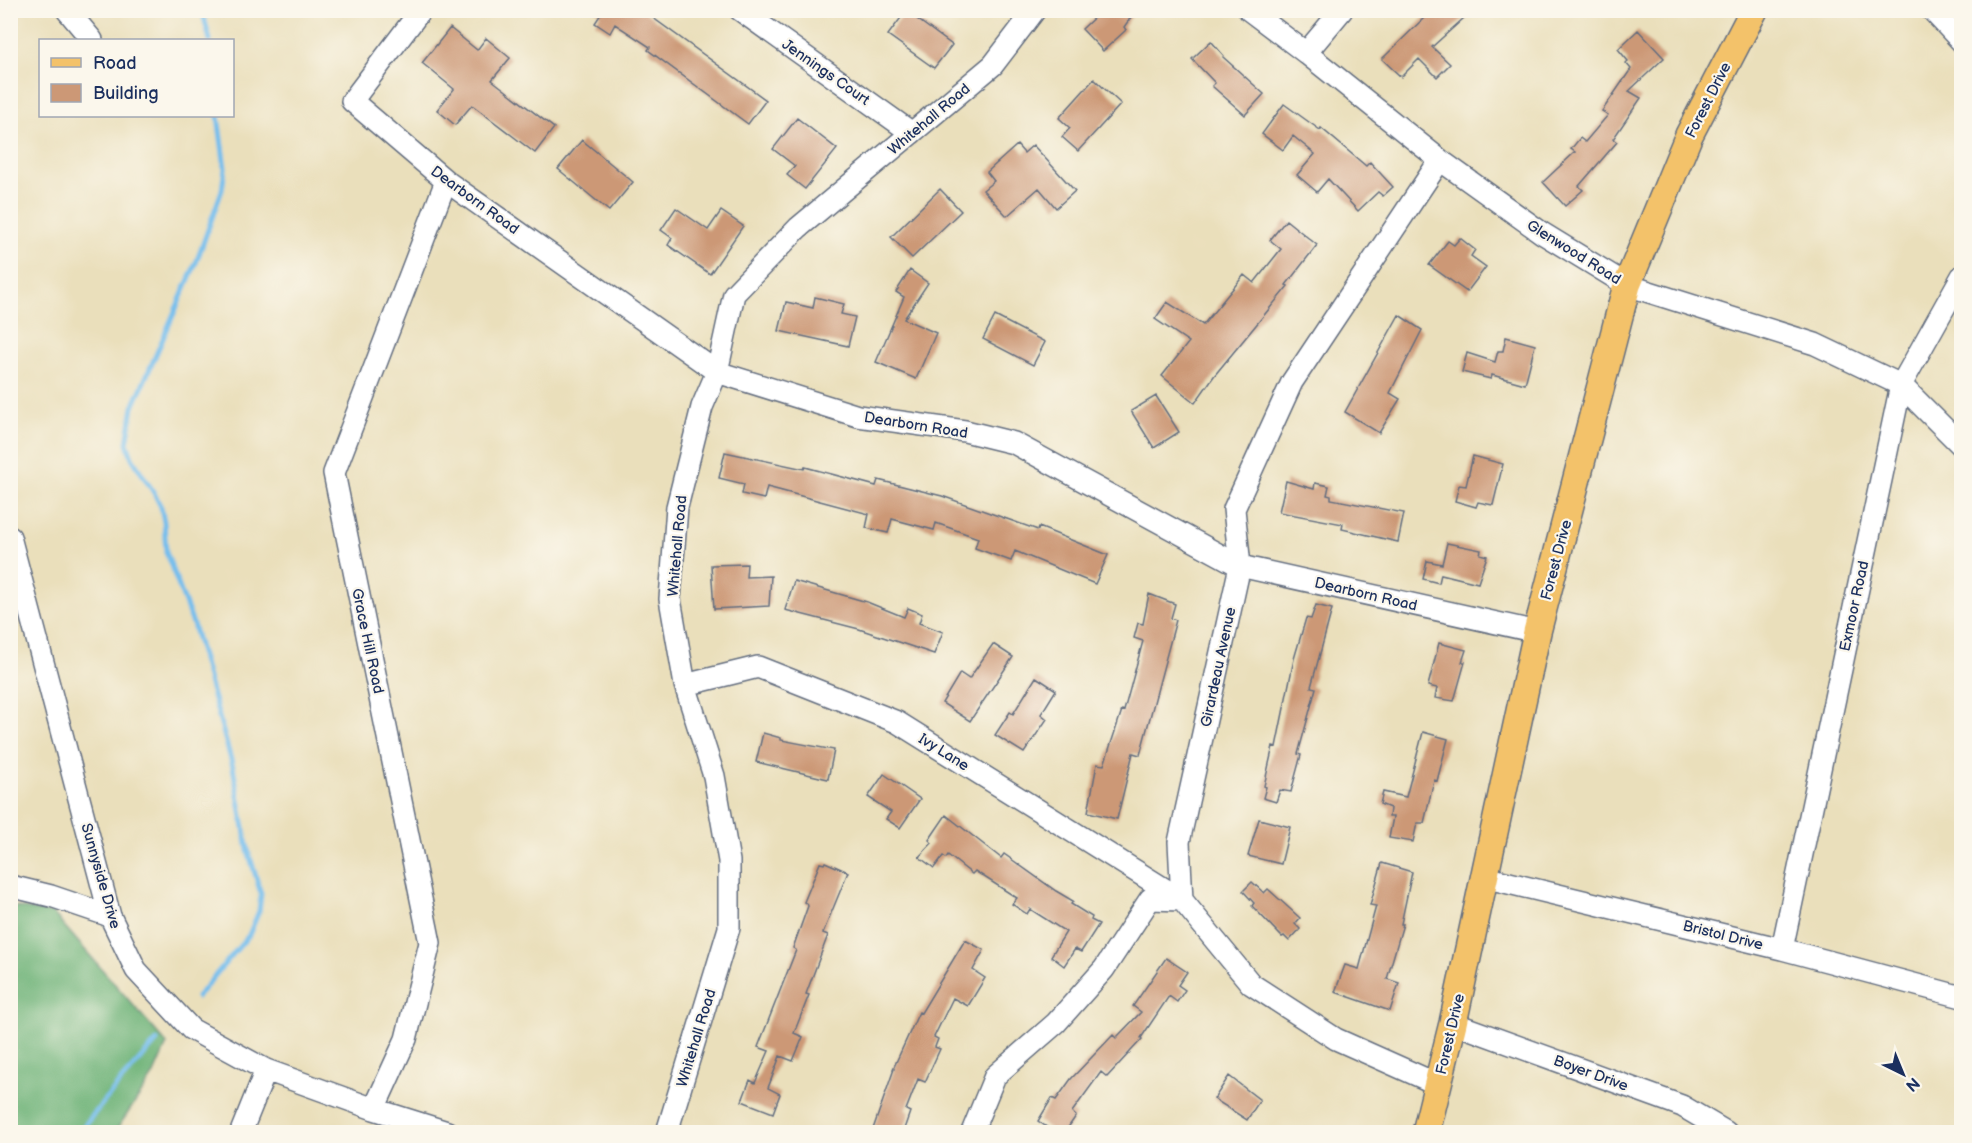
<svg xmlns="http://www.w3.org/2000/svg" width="1972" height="1143" font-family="'Balsamiq Sans',sans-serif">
<rect width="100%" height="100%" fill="#fbf7ec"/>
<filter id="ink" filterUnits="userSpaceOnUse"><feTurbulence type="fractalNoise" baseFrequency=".0167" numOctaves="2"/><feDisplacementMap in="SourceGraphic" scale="12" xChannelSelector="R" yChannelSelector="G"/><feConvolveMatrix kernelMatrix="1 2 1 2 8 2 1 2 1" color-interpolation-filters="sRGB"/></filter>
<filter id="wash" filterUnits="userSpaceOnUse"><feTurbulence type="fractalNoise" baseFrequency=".008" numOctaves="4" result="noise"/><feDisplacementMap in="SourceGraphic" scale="24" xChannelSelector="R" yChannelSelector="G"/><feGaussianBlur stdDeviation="1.35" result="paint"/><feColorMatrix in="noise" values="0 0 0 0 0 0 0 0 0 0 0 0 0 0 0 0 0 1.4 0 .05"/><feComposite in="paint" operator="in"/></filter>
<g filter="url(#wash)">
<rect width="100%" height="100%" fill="#eadfbb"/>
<path fill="#6db277" stroke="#44706a" stroke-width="1.5" d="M11,906L53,913L167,1044L153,1076L115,1132H11Z"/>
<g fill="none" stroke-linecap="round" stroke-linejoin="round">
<path stroke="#74beed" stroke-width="5" d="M202,10L210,40
M197,997L249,935L259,911L261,894L248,850L233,767L193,624L166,552L164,522L161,507L154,493L132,458L127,443L133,407L196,263L222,190L225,168L218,116
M79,1132L120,1082L157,1041"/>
</g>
<g id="blocks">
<path fill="#cc9876" d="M595,10H642L766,100L748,124L648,50L650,47L615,24L610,33L595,23L601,14Z
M1102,10H1136L1124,27L1126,30L1103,51L1082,29Z
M1429,10H1456L1464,18L1432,47L1450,64L1437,77L1419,59L1401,77L1382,59L1424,18L1422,17Z
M906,11L952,45L934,68L888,35Z
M450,28L477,50L486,38L510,58L492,80L554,128L535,153L472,105L455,125L437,110L454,89L422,63Z
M1638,30L1664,58L1629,91L1641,98L1613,139L1617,142L1579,186L1583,190L1565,206L1543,182L1575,152L1571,149L1580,138L1585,142L1608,115L1602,111L1631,69L1626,63L1628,61L1618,49Z
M1211,41L1224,56L1223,57L1264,94L1245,115L1212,86L1215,83L1192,59Z
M1094,79L1121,104L1078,151L1062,137L1070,128L1059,118Z
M1284,104L1320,130L1321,128L1366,166L1370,162L1393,187L1383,196L1378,192L1358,211L1328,179L1317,192L1297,175L1315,154L1293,136L1283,150L1262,134Z
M797,118L837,149L805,189L787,175L795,166L773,149Z
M582,140L633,182L609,211L558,169Z
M1017,145L1024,153L1033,145L1075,191L1056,208L1039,188L1007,216L983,190L994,181L987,172Z
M940,189L961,211L912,258L891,237Z
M676,208L708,230L721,211L743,226L710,274L668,245L672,238L661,230Z
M1286,220L1317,245L1286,285L1288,286L1214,376L1195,403L1162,376L1189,342L1155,319L1167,302L1203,325L1244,275L1254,283L1281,249L1270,240Z
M1460,238L1475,250L1471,256L1486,267L1467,292L1429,265L1448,241L1454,245Z
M910,270L928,283L904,319L936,333L916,379L876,362L904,297L896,292Z
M815,297L844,304L841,314L855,317L848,346L779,331L786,302L813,308Z
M1399,315L1422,330L1390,393L1400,399L1379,433L1345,412Z
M995,316L1045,342L1033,365L983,339Z
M1506,337L1535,345L1525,384L1492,375L1491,379L1462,372L1467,353L1495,362L1498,351H1503Z
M1156,396L1179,432L1154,448L1131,411Z
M725,452L804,469L805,467L876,486L878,480L942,496L1038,530L1039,527L1108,555L1095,584L1015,551L1011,561L975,548L978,538L936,523L934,530L892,519L888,533L866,528L869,514L767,487L764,499L742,494L744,484L719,478Z
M1473,456L1503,464L1493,505L1478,502L1476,507L1455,501L1459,485L1466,486Z
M1286,481L1314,489L1315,483L1329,486L1327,495L1331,496V499L1404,513L1398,542L1342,529L1343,524L1279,512Z
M1447,543L1481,550L1480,554L1487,556L1478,583L1441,574L1439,583L1423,579L1427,561L1442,564Z
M747,564L746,577L771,576L769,606L714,609L711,565Z
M794,581L867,602L904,617L908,608L922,614L919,623L943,632L934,654L859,629L785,610Z
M1149,594L1175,604L1171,618L1176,620L1140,755L1133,753L1117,819L1088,812L1097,764L1104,765L1122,710L1124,711L1143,641L1134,638L1138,623L1143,624Z
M1316,605L1332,609L1311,687L1316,688L1298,754L1301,755L1291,792L1280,790L1276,802L1263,798L1266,787L1264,786L1273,746L1276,747L1294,659L1306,618L1311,619Z
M1439,643L1466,650L1462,662H1465L1454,701L1435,698L1437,688L1428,686Z
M993,644L1013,657L970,721L942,703L960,673L969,679Z
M1036,677L1056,690L1041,714L1047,719L1024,753L995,735L1010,712L1013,714Z
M1423,732L1448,739L1437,781L1434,780L1424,823H1417L1413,842L1389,838L1393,817H1389L1390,808L1380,804L1383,792L1406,797Z
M763,733L781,738V740L834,750L828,779L756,762Z
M884,774L920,799L900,828L886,819L891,812L868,797Z
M946,815L1001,858L1004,854L1056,891L1073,901L1071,904L1092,917L1091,920L1099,924L1081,952L1075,949L1064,966L1051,956L1066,932L1030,909L1027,914L1012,904L1017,898L975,871L972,874L948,855L946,858L943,856L934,868L919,857L932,843L929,840Z
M1259,819L1290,827L1281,864L1248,856Z
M825,862L848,872L823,933L828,935L806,994L809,995L794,1033L803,1037L793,1061L780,1056L768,1088L780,1094L773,1113L742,1101L750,1080L755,1083L769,1051L758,1047L796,950L793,948L808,906L807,903L804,902L820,863L824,864Z
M1382,863L1412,872L1401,924H1403L1387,979L1399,983L1390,1011L1335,992L1345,965L1359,969L1376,906L1370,905Z
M1252,882L1264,893L1268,889L1300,918L1295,924L1300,929L1289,941L1284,936L1282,937L1252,906L1254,903L1243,891Z
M965,940L984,950L973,970L985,978L968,1006L953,998L934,1037L938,1039L935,1047L940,1049L925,1082L918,1079L906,1110L910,1112L903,1132H872L894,1069H893L919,1012L921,1013Z
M1166,958L1187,972L1178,985L1185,990L1177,1002L1169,996L1141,1038L1142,1039L1107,1077L1101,1072L1072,1112L1076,1116L1065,1132H1054L1038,1121L1052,1098L1056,1100L1071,1079L1113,1035L1116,1038L1141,1012L1133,1006Z
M1229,1076L1260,1100L1247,1120L1214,1099Z"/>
</g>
</g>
<g filter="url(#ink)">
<use href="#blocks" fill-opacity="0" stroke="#636d7f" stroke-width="1.5"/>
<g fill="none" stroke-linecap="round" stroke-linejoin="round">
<defs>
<path id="minor" d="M67,10L92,40
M421,10L352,101L446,181L717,372L858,416L965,431L1014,443L1240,566L1537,632
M740,10L912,133
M1249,10L1306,53L1440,160L1542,233L1627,285L1815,344L1901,385L1962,446
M1932,10L1962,42
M1306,53L1342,10
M10,537L110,916L136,970L191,1029L266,1070L374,1109L447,1132
M685,685L758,667L897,722L1182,900L1251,984L1336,1039L1439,1085
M1484,877L1782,949L1962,997
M10,886L51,896L110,916
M1782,949L1901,385L1962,276
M1453,1023L1682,1106L1726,1132
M374,1109L406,1039L430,943L334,473L446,181
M241,1132L266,1070
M667,1132L729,928V861L714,776L685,685L670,599L677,507L702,407L717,372L734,294L798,228L993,65L1035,10
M972,1132L995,1076L1056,1023L1104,969L1150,899L1182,900L1179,842L1240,566L1234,509L1292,382L1440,160"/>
<path id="major" d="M1426,1132L1453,1023L1537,632L1627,285L1689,135L1754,10"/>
</defs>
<use href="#minor" stroke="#636d7f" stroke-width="24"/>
<use href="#major" stroke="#636d7f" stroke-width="30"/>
<use href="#minor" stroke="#fff" stroke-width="21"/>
<use href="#major" stroke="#f3c26a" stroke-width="27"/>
</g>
</g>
<g text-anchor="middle" stroke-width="4.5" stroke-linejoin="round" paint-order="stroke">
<g font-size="15" fill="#1b2f5e" stroke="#fbf7ec">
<text transform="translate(826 72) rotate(35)" y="5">Jennings Court</text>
<text transform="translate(1708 100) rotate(-63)" y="5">Forest Drive</text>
<text transform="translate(929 119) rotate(-40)" y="5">Whitehall Road</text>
<text transform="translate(475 200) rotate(36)" y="5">Dearborn Road</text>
<text transform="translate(1574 252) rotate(32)" y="5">Glenwood Road</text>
<text transform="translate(916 425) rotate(9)" y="5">Dearborn Road</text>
<text transform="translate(677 546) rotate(-85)" y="5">Whitehall Road</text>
<text transform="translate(1556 560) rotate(-75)" y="5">Forest Drive</text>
<text transform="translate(1366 594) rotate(13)" y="5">Dearborn Road</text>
<text transform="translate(1854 606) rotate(-78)" y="5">Exmoor Road</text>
<text transform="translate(368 641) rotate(78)" y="5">Grace Hill Road</text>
<text transform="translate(1218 667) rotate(-78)" y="5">Girardeau Avenue</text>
<text transform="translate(944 752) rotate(32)" y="5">Ivy Lane</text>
<text transform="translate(101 876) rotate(74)" y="5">Sunnyside Drive</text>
<text transform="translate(1723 935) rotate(14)" y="5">Bristol Drive</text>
<text transform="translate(1450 1034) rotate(-77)" y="5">Forest Drive</text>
<text transform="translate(696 1038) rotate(-73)" y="5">Whitehall Road</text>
<text transform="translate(1591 1073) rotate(20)" y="5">Boyer Drive</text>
</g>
</g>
<rect width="1972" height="1143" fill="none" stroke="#fbf7ec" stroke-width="36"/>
<rect x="39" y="39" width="195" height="78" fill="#fbf7ec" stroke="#a1a7b3" stroke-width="1.5"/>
<rect x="51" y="58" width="30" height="9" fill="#f3c26a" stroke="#a1a7b3" stroke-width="1.5"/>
<text x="93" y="69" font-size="18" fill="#1b2f5e">Road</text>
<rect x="51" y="84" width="30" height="18" fill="#cc9876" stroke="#a1a7b3" stroke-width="1.5"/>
<text x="93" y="99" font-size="18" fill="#1b2f5e">Building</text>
<g transform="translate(1903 1074) rotate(137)" stroke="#fbf7ec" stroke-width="4.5" paint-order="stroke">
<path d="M0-4.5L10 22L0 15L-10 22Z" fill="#1b2f5e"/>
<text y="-9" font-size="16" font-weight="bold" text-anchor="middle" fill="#1b2f5e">N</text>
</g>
</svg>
